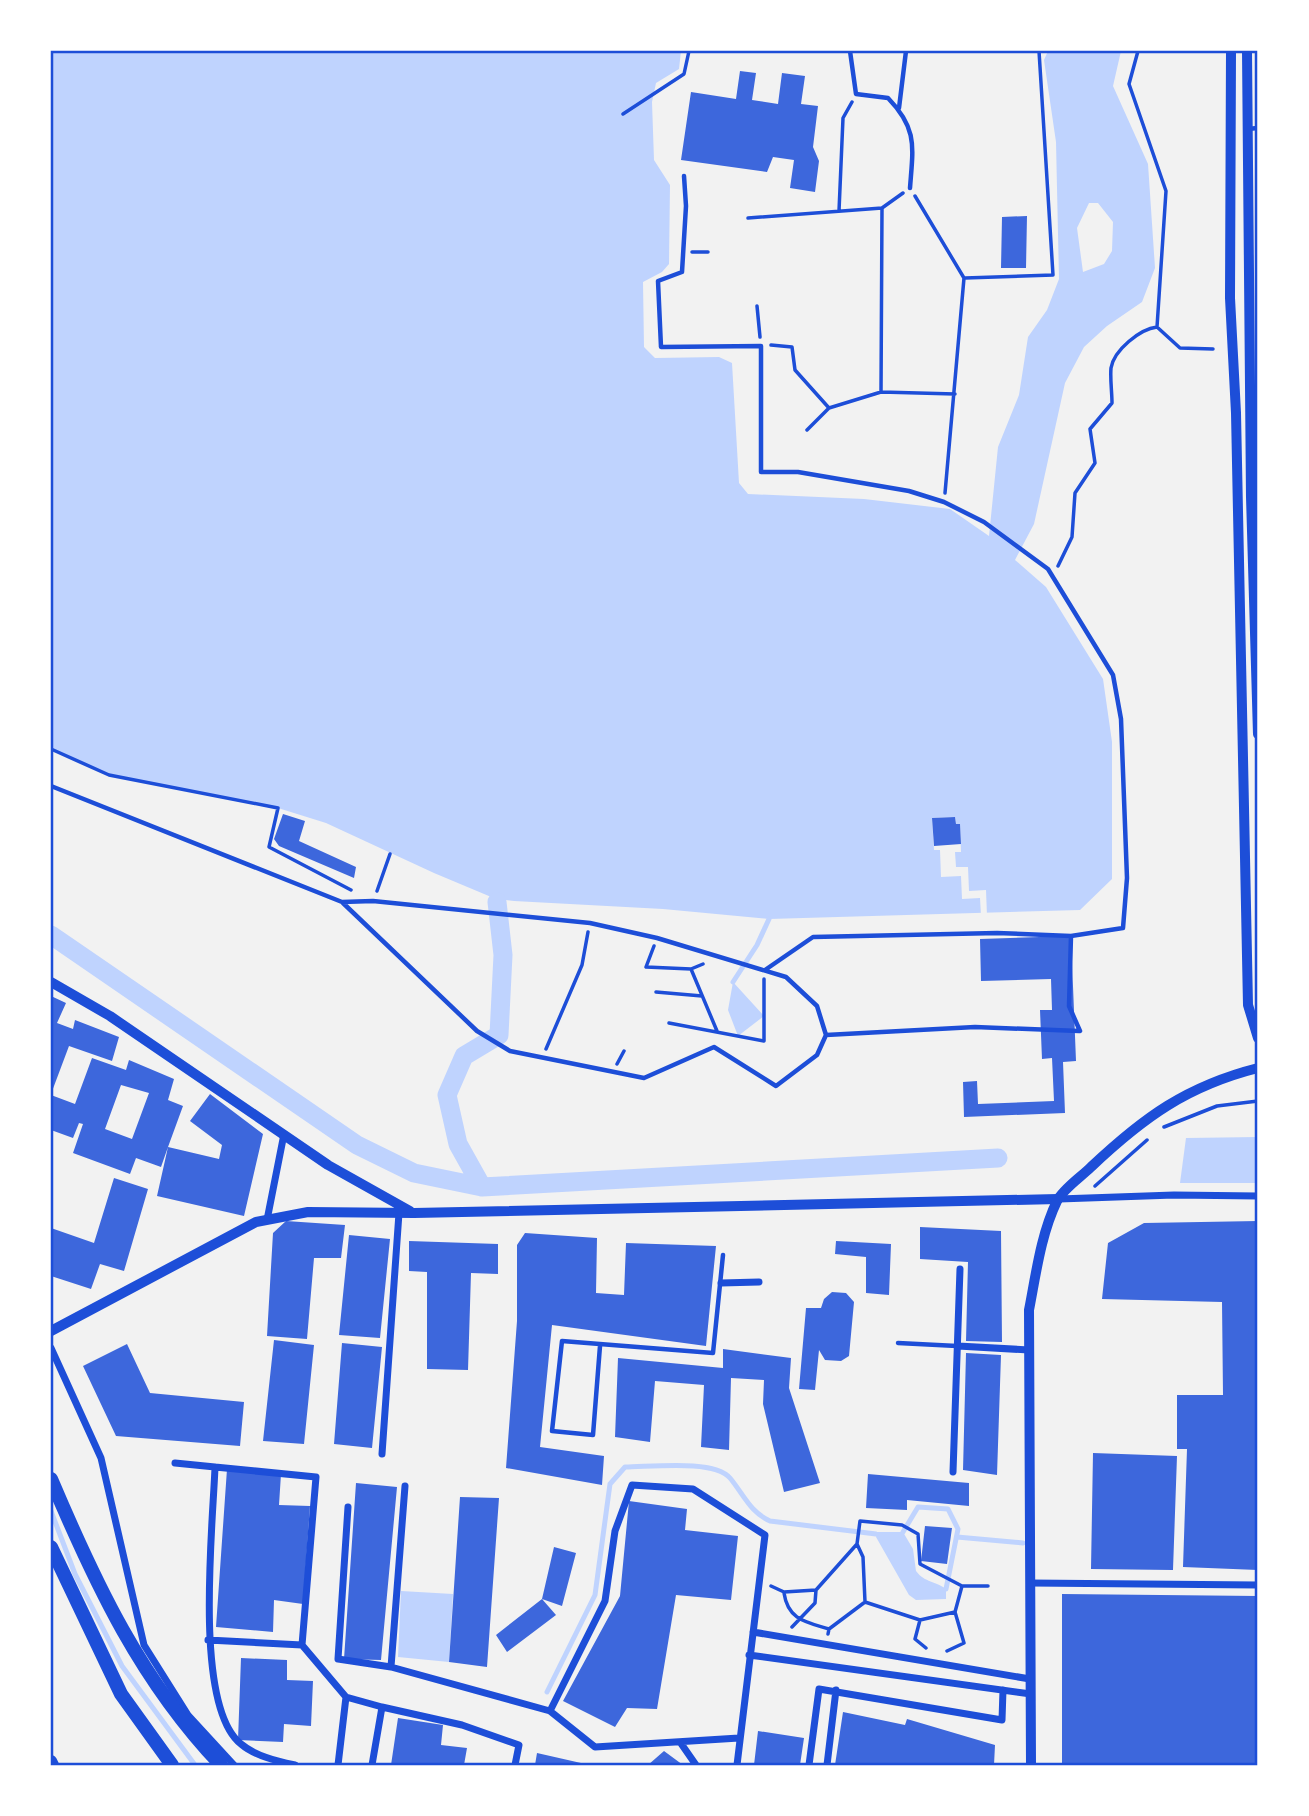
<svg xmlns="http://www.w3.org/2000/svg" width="1309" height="1816" font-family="Signika,sans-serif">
<rect width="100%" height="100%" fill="#f2f2f2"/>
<path fill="#bfd3fe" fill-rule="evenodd" d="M51,51H681L679,69L656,83L652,102L654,160L670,185L669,264L662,272L643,282L644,347L655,358L719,357L732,363L739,483L748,494L864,499L950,509L989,536L998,447L1019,395L1028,337L1047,310L1059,279L1056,142L1044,60L1048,51H1121L1113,86L1148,164L1155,268L1142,302L1107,326L1084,347L1065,383L1034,524L1015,560L1046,587L1103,679L1112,742V879L1080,910L769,919L663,909L514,901L496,899L434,873L326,823L278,808L109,775L51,749ZM1089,203H1098L1113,222L1112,251L1104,264L1083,272L1077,228Z
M733,982L764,1016L738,1036L728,1010Z
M1258,1137V1183H1180L1186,1138Z
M877,1532H903L913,1549L916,1571C925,1583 936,1581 946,1589V1599L916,1600L909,1595L876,1537Z
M401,1591L453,1594L449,1662L398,1657Z"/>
<path fill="#f2f2f2" d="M955,817L956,824H960L961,852H955L956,867H968L969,891L986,890L987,916H981L980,898L962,899L961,876L941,877L940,850H934L932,818Z"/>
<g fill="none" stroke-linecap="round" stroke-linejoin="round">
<path stroke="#bfd3fe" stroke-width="5" d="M733,982L757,945L769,919
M51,1511L75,1574L122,1666L195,1765
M903,1532L918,1507L948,1509L958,1529L946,1589
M957,1537L1023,1543
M547,1692L595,1595L610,1484L625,1467C650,1467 714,1459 730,1478C744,1495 750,1512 770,1521L876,1534"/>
<path stroke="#bfd3fe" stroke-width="19" d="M51,935L357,1145L414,1173L482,1187L998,1158
M482,1187L458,1144L447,1095L464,1056L499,1035L503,955L497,902"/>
</g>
<path fill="#3d67dc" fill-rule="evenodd" d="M740,71L756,73L752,100L778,104L782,73L805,76L801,104L818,106L813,147L819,161L815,192L790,188L794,160L773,157L767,172L681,160L691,92L736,99Z
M1027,216L1026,268H1001L1002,217Z
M283,814L305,821L299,841L356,867L354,878L279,846L274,839Z
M955,817L956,824H960L961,844L934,846L932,818Z
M1071,936L1076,1061L1063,1062L1065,1113L964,1117L963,1082L977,1081L978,1104L1054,1101L1052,1058L1042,1059L1040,1010H1052L1051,979L981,981L980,939Z
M51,996L66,1003L57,1023L73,1029L75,1020L119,1037L112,1061L69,1046L51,1094Z
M92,1058L126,1070L129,1060L174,1079L168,1100L183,1106L168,1147L219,1159L222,1145L190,1121L210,1094L263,1134L244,1216L157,1196L168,1147L161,1167L136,1158L130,1174L73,1153L83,1124L79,1123L73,1138L51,1130V1095L75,1104ZM121,1085L149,1093L132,1139L105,1129Z
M114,1178L148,1189L124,1271L100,1264L91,1289L51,1276V1228L94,1243Z
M286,1221L345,1225L341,1258H314L307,1339L267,1336L273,1233Z
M1258,1221V1570L1183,1567L1187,1449H1177V1395H1223L1222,1302L1102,1299L1108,1243L1144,1223Z
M920,1227L1001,1231L1002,1342L966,1341L968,1262L920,1259Z
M525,1233L597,1238L596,1293L624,1295L626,1243L716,1246L706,1346L552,1325L540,1447L604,1456L602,1485L506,1468L517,1321V1245Z
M349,1235L390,1239L380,1338L339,1335Z
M409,1241L498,1244V1274L471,1273L468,1370L427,1369V1272L409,1271Z
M836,1241L891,1244L889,1295L866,1293V1257L835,1254Z
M832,1292L846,1293L854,1302L849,1356L841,1361L825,1360L819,1350L815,1390L799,1389L806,1308H821L824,1299Z
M274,1340L314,1345L304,1444L263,1441Z
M342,1343L382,1347L372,1448L334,1444Z
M127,1344L150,1393L244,1402L240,1446L116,1436L83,1366Z
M723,1349L791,1358L789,1388L820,1483L784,1492L763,1404L764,1380L731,1378L729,1450L701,1447L704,1385L655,1381L650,1442L615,1437L618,1358L723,1368Z
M966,1353L1001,1355L997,1475L963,1470Z
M1093,1453L1177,1456L1173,1570L1091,1569Z
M227,1469L281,1474L279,1505L310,1506L303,1604L274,1600L273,1632L216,1627Z
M868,1474L969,1483V1506L907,1500V1510L866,1508Z
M356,1483L397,1487L381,1660L344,1659Z
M460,1497L499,1498L487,1667L449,1662Z
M629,1501L687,1509L685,1530L738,1536L731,1600L676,1595L657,1709L627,1708L615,1727L563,1701L620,1596Z
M925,1526L952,1528L947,1564L921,1561Z
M554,1547L576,1553L562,1606L542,1599Z
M1062,1594L1258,1596V1765H1062Z
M542,1599L556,1615L507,1652L496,1635Z
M241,1658L287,1660V1680L313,1681L311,1726L284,1724L283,1742L238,1740Z
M843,1712L905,1725L907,1719L995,1745L994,1765H835Z
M398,1718L443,1725L441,1745L467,1748L464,1765H391Z
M758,1731L804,1738L800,1765H754Z
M664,1751L683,1765H648Z
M537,1753L581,1763V1765H535Z"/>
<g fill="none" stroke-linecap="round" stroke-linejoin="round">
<path stroke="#1d4ed8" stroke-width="3.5" d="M1138,51L1129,84L1166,191L1157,327
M623,114L684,74L689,51
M915,196L964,278L945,493
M882,208L881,392L955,394
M839,211L843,118L852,102
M748,218L882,208L903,193
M692,252H708
M965,278L1053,275L1039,51
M757,306L760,337
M771,345L792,347L795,370L829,408
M807,430L829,408L881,392
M1058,566L1072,537L1075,493L1095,463L1090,429L1112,403C1112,392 1110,379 1111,368C1114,350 1140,329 1157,327L1180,348L1213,349
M51,749L109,775L278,808L269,847L351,890
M377,891L390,854
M654,946L646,967L691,969L703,964
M691,969L717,1031
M656,992L702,996
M669,1023L764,1041V979
M546,1049L582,965L588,932
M617,1064L624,1051
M1164,1127L1217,1106L1258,1101
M1095,1186L1147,1140
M857,1544L860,1521L902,1525L918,1534L920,1564L962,1586
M771,1586L784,1592L816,1590L857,1544L863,1557L865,1602L829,1629L828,1634
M784,1593C788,1620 806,1622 829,1629
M865,1602L920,1620L915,1639L926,1648
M955,1612L962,1586H988
M920,1620L955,1612L964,1643L947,1651
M792,1627L815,1603L816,1590"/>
<path stroke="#1d4ed8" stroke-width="4.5" d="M850,51L856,94L888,98C918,129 913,147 910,188
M899,108L906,51
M1247,129L1258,128
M684,176L686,206L682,272L658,281L661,347L761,346V472H798L909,491L944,502L984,522L1048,569L1113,675L1121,719L1127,878L1123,928L1071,936L1069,1006L1080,1031
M51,786L342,902L373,901L590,923L657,938L786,977L817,1006L826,1035L975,1027L1079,1031
M343,903L477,1031L510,1051L644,1078L714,1047L776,1086L817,1055L826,1035
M765,970L813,937L997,933L1071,936
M898,1343L957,1346
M600,1346L593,1435L552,1431L562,1341L713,1353L723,1255"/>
<path stroke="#1d4ed8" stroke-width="7" d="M1059,1199L1174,1195L1258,1196
M267,1220L284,1134
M721,1283L759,1282
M958,1346L1029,1350
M51,1348L101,1458L144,1645L188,1715L234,1765
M382,1454L399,1213
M175,1463L215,1467C213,1525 193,1706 241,1744C255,1756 277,1761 295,1765
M215,1467L316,1477L302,1645
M953,1472L960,1269
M405,1486L391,1667L550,1711
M348,1507L338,1659L391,1667
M1030,1583L1258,1585
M753,1632L1030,1679
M208,1640L302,1645L346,1697L338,1765
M749,1655L1031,1694
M346,1697L382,1707
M680,1742L696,1765
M372,1765L382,1707L462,1725L519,1745L515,1765
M737,1765L765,1535L693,1489L632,1485L615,1531L605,1601L550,1711L595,1747L739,1738
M809,1765L819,1689L1002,1720L1003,1690
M827,1765L836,1690"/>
<path stroke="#1d4ed8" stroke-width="10" d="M51,982L110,1016L328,1165L410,1211
M51,1331L256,1222L308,1212L414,1213L1058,1199"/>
<path stroke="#1d4ed8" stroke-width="10" d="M1231,51L1230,298L1236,413L1248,1005L1258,1038
M1247,51L1251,497L1258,734
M1031,1765L1029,1310C1036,1274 1041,1234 1057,1201C1063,1189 1081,1177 1091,1167C1144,1117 1187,1086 1258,1068"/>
<path stroke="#1d4ed8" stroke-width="12" d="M51,1761L53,1765"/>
<path stroke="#1d4ed8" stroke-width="14" d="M51,1479C96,1585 141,1681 221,1765
M51,1547L121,1694L172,1765"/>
</g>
<rect width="1309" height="1816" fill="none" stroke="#ffffff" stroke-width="105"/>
<rect x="52" y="52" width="1204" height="1712" fill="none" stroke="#1d4ed8" stroke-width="2.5"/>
</svg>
